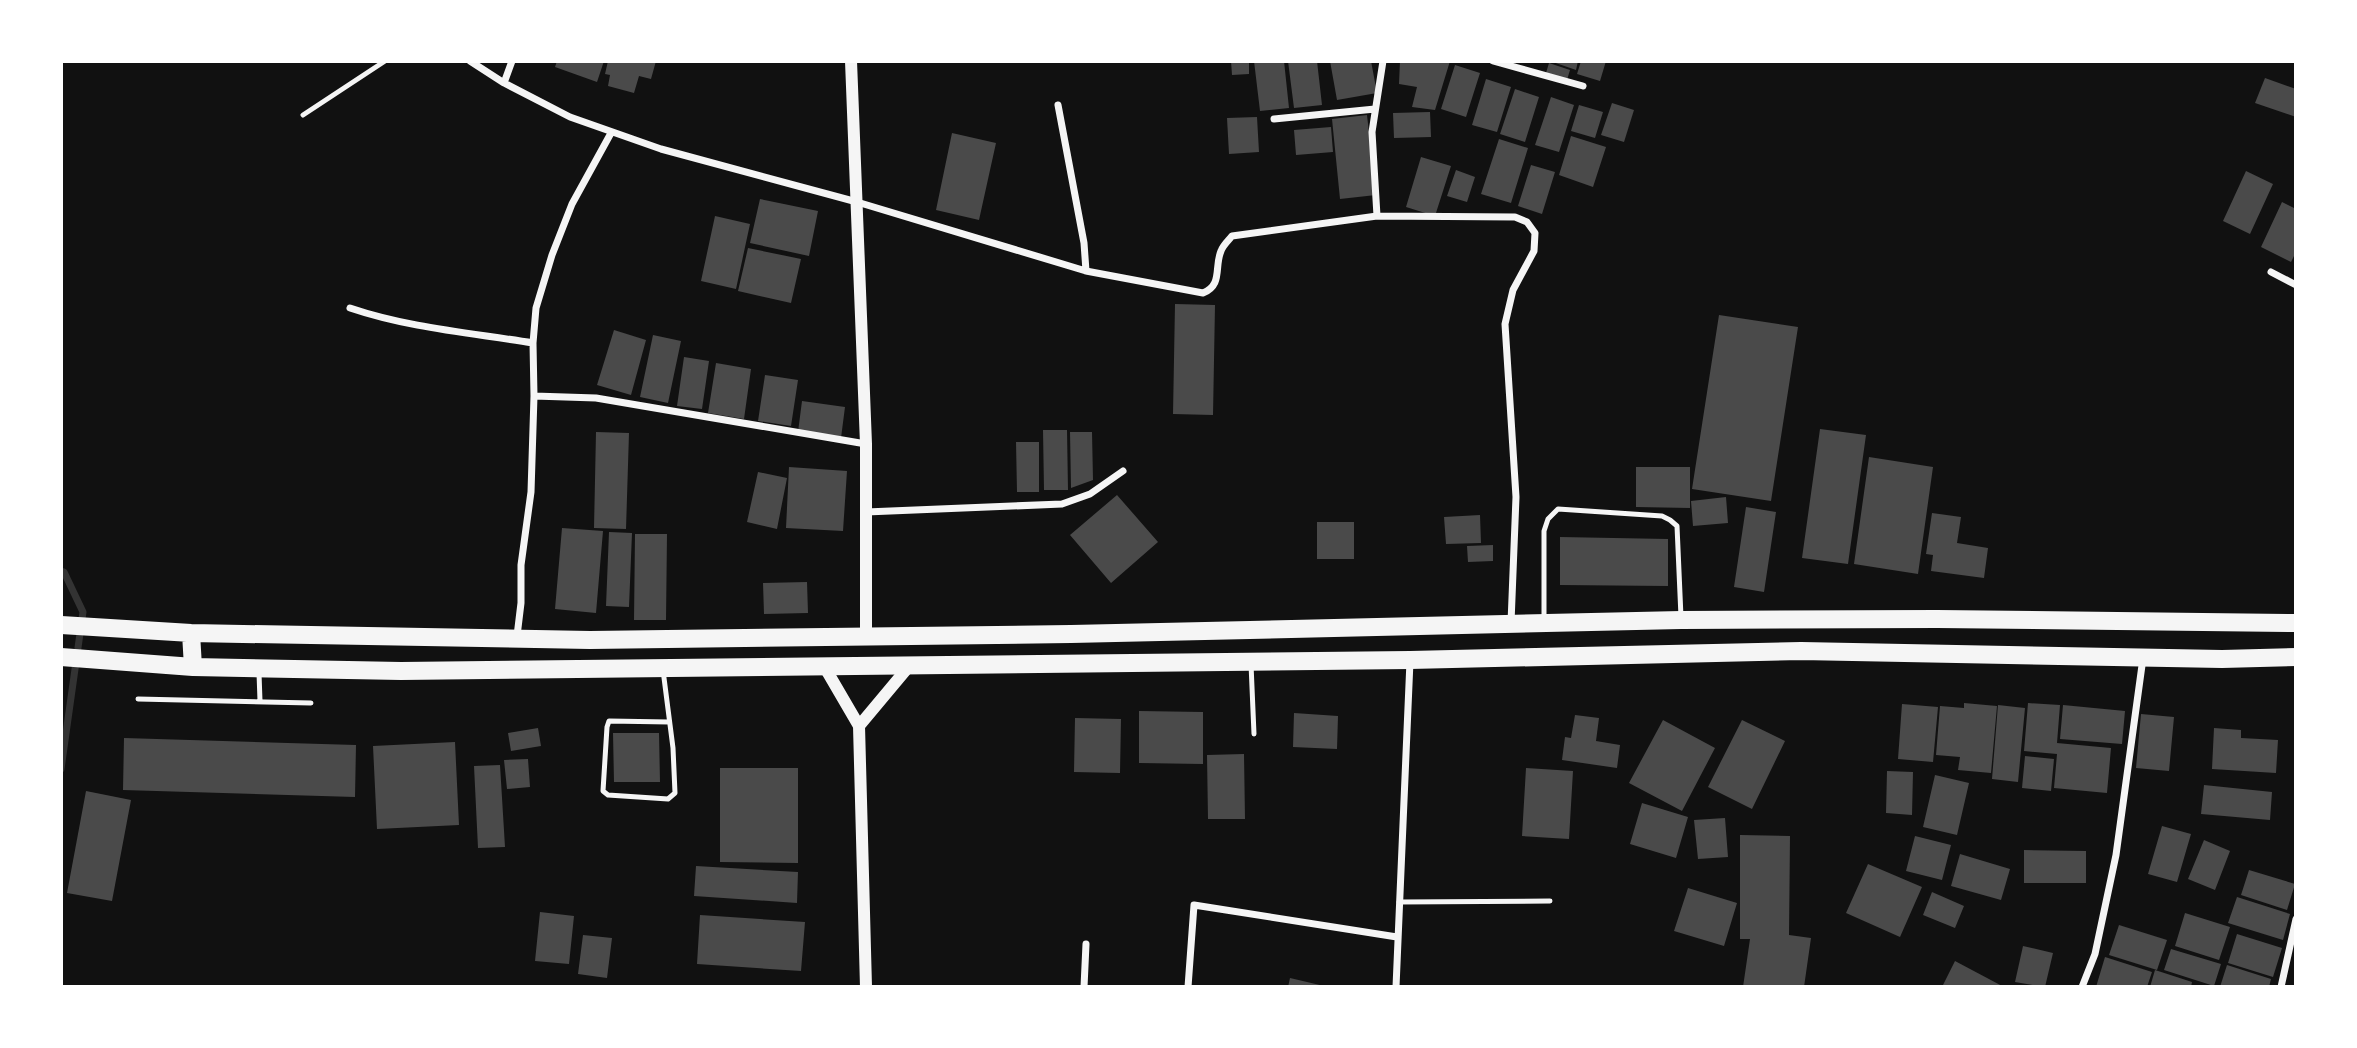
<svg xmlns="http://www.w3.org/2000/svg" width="2357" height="1048" font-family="Karla,sans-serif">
<rect width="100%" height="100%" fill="#111"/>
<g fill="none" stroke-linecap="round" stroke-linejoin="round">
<path stroke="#333" stroke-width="7" d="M61,571L64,572L83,612L61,769"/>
</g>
<path fill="#4a4a4a" d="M557,61H604L597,82L555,67Z
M608,61H656L651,79L639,76L634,93L608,86L610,75L605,74Z
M1231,61H1249V74L1232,75Z
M1254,61H1284L1289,108L1260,111Z
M1288,61H1317L1322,105L1294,108Z
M1330,61H1371L1377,93L1337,100Z
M1400,61H1450L1435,110L1412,107L1417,87L1399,84Z
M1550,61H1578L1576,70Z
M1581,61H1606L1600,81L1577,74Z
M1549,63L1570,70L1567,80L1546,73Z
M1455,65L1480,73L1466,117L1441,109Z
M2265,78L2296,89V117L2255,103Z
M1486,79L1511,87L1497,132L1472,125Z
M1515,89L1539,97L1525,142L1500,134Z
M1551,97L1574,105L1559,152L1535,145Z
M1612,103L1634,110L1624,142L1601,135Z
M1579,105L1603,112L1595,138L1571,131Z
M1430,112L1431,137L1394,138L1393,113Z
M1367,115L1376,195L1340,199L1332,119Z
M1257,117L1259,152L1229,154L1227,118Z
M1331,127L1333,152L1296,155L1294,130Z
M952,133L996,143L979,220L936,210Z
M1571,136L1606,147L1593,187L1559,175Z
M1499,139L1528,148L1511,203L1481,194Z
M1421,157L1451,166L1435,216L1406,207Z
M1531,165L1555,172L1542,214L1518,206Z
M1456,170L1475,177L1467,202L1447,196Z
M2246,171L2273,184L2250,234L2223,221Z
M760,199L818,211L809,256L750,243Z
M2282,202L2296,209V252L2291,262L2261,247Z
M715,216L750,224L736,289L701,281Z
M748,248L801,259L791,303L738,291Z
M1175,304L1215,305L1213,415L1173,414Z
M1719,315L1798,327L1771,501L1692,489Z
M614,330L646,340L631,395L597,385Z
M653,335L681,341L668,403L640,397Z
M684,357L709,361L702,409L677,406Z
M716,363L751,369L744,419L708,413Z
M765,375L798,380L791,426L758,421Z
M802,401L845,407L841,438L798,432Z
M1820,429L1866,435L1848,564L1802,558Z
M1043,430H1067L1068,490H1044Z
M596,432L629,433L626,529L594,528Z
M1070,432H1092L1093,480L1071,488Z
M1016,442H1039V492H1017Z
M1869,457L1933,467L1918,574L1854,564Z
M789,467L847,471L843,531L786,528Z
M1636,467H1690V508L1636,507Z
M758,472L787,478L777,529L747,522Z
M1117,495L1158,542L1111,583L1070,535Z
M1726,497L1728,523L1693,526L1691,501Z
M1746,507L1776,512L1764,592L1734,587Z
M1932,513L1961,517L1957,543L1988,548L1984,578L1931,571L1933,555L1926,554Z
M1480,515L1481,543L1446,544L1444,517Z
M1317,522H1354V559H1317Z
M562,528L603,531L596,613L555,609Z
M609,532L632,533L629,607L606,606Z
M635,534H667L666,620H634Z
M1560,537L1668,539V586L1560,585Z
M1493,545V561L1468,562L1467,546Z
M807,582L808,613L764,614L763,583Z
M1964,703L1997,706L1991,773L1958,770L1960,757L1936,755L1940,706L1964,708Z
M2028,703L2060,705L2057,743L2111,748L2107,793L2054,788L2057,754L2024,751Z
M1902,704L1938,707L1933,762L1898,759Z
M1998,705L2025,708L2018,782L1992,779Z
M2063,705L2125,711L2122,744L2060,739Z
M1139,711L1203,712V764L1139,763Z
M1294,713L1338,716L1337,749L1293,747Z
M2141,714L2174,717L2169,771L2136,768Z
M1575,715L1599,718L1596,741L1620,745L1617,768L1562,760L1565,737L1571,738Z
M1075,718L1121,719L1120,773L1074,772Z
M1663,720L1715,748L1682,811L1629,783Z
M1742,720L1785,741L1752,809L1708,787Z
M538,728L541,746L511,751L508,733Z
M2214,728L2241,730V738L2278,740L2276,773L2212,769Z
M613,733H659L660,782H614Z
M124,738L356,745L355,797L123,790Z
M455,742L459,825L377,829L373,746Z
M1244,754L1245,819H1208L1207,755Z
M2025,756L2054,759L2051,791L2022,788Z
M528,759L530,787L507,789L504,760Z
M500,765L505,847L478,848L474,766Z
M720,768H798V863L720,862Z
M1526,768L1573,771L1569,839L1522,836Z
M1887,771L1913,772L1912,815L1886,813Z
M1935,775L1969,783L1957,835L1923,827Z
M2204,785L2272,792L2270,820L2201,814Z
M86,791L131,800L112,901L67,893Z
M1642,803L1688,817L1676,858L1630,844Z
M1725,818L1728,857L1698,859L1694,820Z
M2162,826L2191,834L2177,882L2148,874Z
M1740,835L1790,836L1789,935L1811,938L1804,987H1743L1750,939H1740Z
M1915,836L1951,845L1942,880L1906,871Z
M2204,840L2230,851L2215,890L2188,879Z
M2024,850L2086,851V883H2024Z
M1960,854L2010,869L2001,900L1951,886Z
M1868,864L1922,887L1900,937L1846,913Z
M696,866L798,872L797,903L694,896Z
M2249,870L2295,884L2287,910L2241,895Z
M1688,888L1737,903L1724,946L1674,931Z
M1932,892L1964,906L1955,928L1923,915Z
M2237,897L2290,914L2283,940L2228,923Z
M540,912L574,916L569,964L535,961Z
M2185,913L2230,927L2219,960L2175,946Z
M700,915L805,922L801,971L697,964Z
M2119,925L2167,940L2157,970L2109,955Z
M2237,934L2282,948L2273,977L2228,963Z
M583,935L612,938L607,978L578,974Z
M2023,946L2053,953L2045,987L2015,982Z
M2171,949L2221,964L2214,986L2164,970Z
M2105,957L2152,972L2147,987H2096Z
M1955,961L2004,987H1942Z
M2227,965L2271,979L2269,987H2220Z
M2155,970L2192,982L2191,987H2150Z
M1290,978L1324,986V987H1288Z"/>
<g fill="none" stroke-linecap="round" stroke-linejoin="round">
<path stroke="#f5f5f5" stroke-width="5" d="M303,115L385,61
M1544,620V531L1548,519L1558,509L1662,516L1670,520L1677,526L1681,617
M1251,664L1254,734
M663,670L673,748L675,793L668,799L608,795L603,791L607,727L609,721L669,722
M259,673L260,701
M138,699L311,703
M1399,902L1550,901"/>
<path stroke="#f5f5f5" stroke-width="7" d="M470,61L504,83L570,117L661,149L857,202L1086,271L1203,293C1223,285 1214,267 1221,251C1223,245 1228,241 1232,236L1377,216L1515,217L1527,222L1535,233L1534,251L1513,290L1505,324L1516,497L1511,623
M1493,61L1583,86
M504,83L512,61
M1058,105L1084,243L1086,271
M1274,119L1375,109
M1377,216L1372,132L1383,61
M2271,272L2296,285
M350,308C409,328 472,333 533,343
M534,396L596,398L866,444
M866,512L1062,504L1090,494L1123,471
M517,636L521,603V565L531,492L534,396L533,343L536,308L552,255L572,204L611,133
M1084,987L1086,944
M1188,987L1194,905L1397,937
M1396,987L1410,661
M2082,987L2095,954L2116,855L2143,658
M2281,987L2296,919"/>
<path stroke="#f5f5f5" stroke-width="12" d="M851,61L866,444V635
M824,666L859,726L866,987
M859,726L910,665"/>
<path stroke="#f5f5f5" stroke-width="18" d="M61,625L191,633L590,640L1071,634L1681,620L1937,619L2296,623
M191,633L193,667
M61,657L193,667L401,671L1410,660L1801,651L2222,659L2296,657"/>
</g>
<rect width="2357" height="1048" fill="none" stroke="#ffffff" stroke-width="126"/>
</svg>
